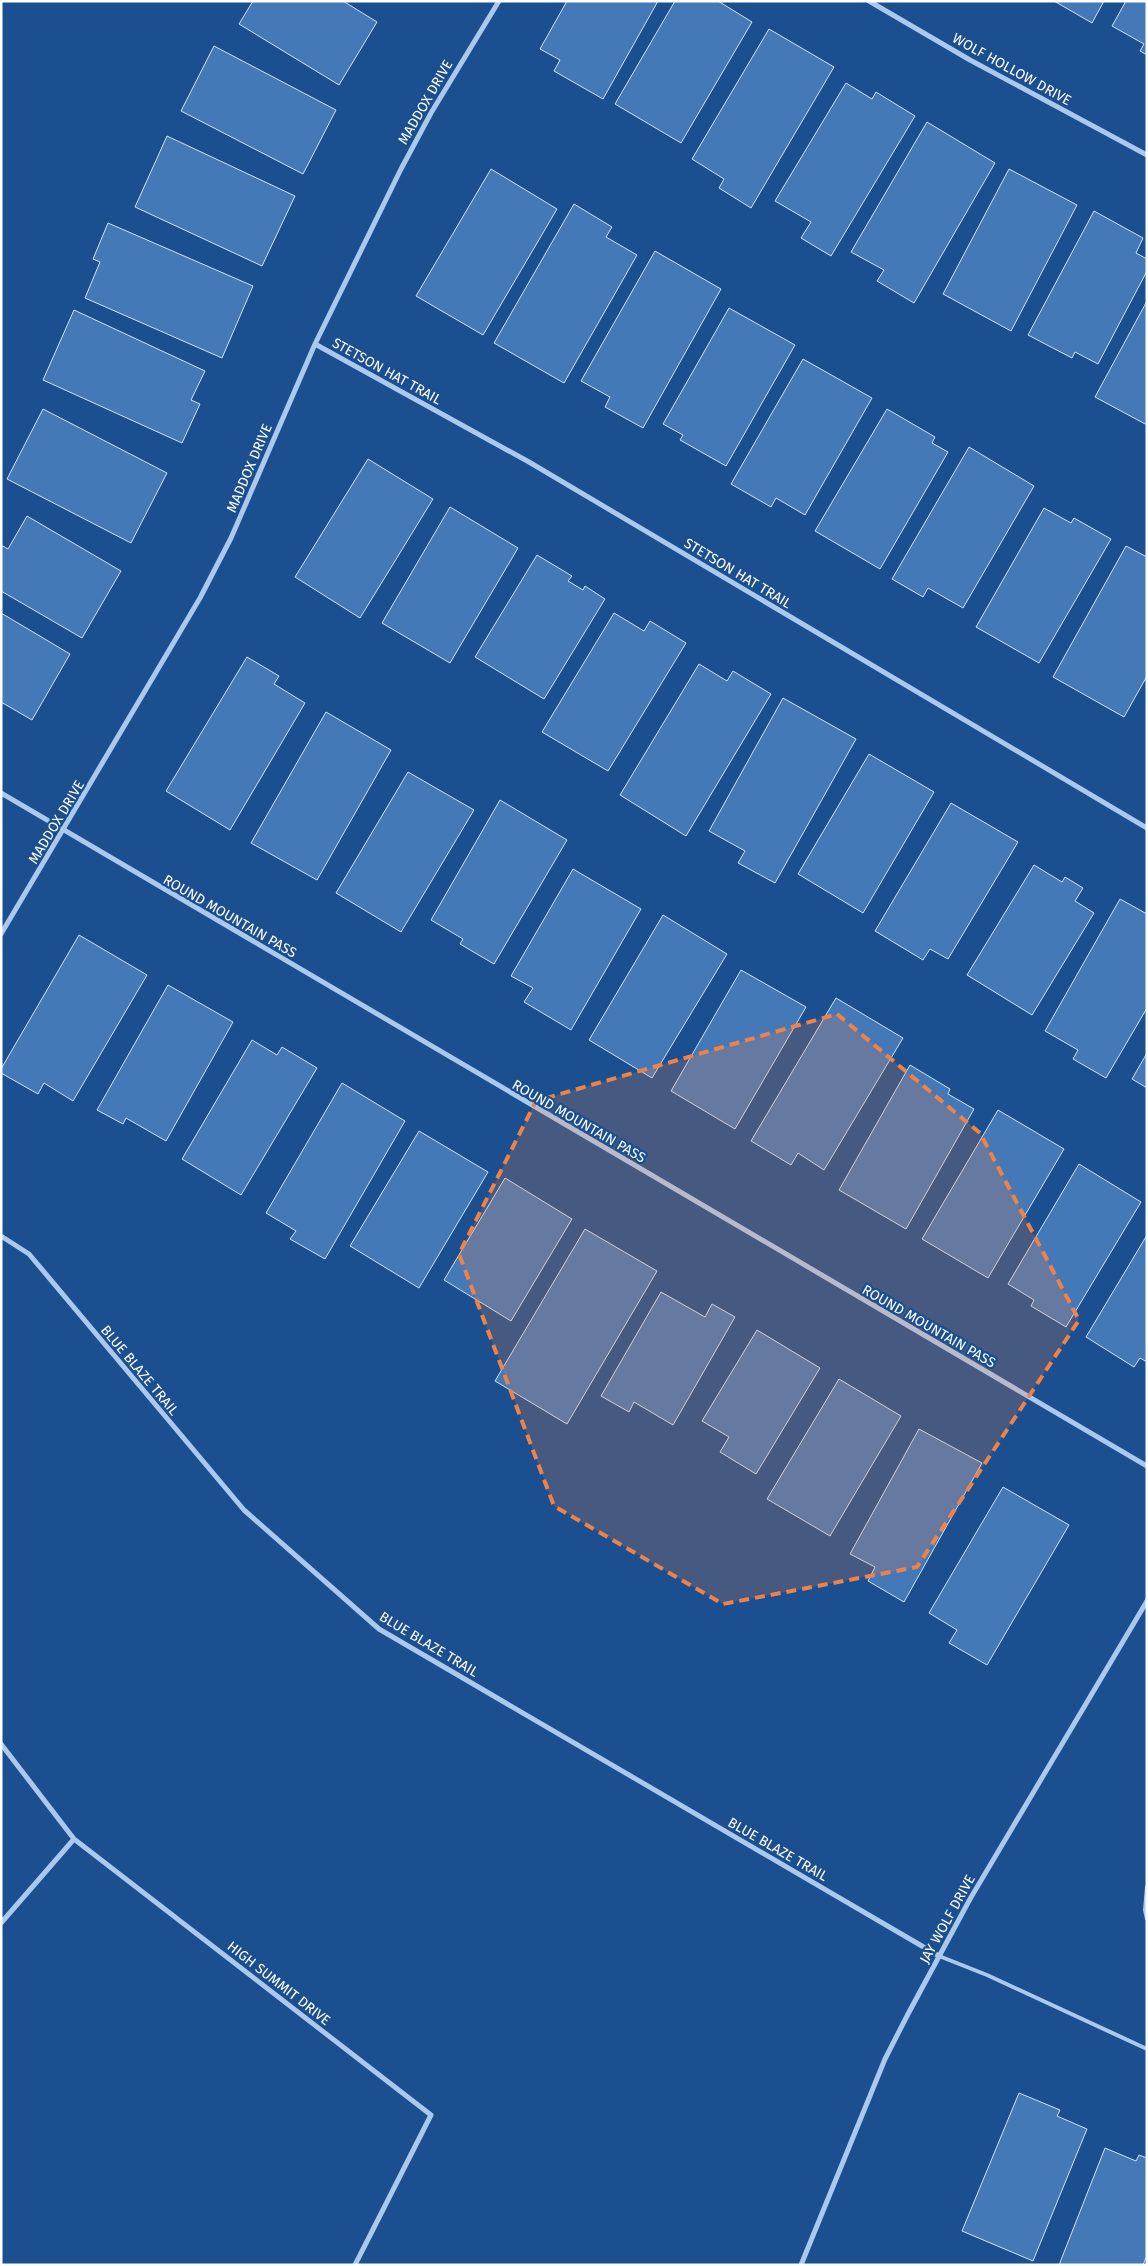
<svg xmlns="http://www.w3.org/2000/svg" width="1148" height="2266" font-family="'Fira Sans',sans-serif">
<rect width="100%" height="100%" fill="#1b4f8f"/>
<path fill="#4478b7" stroke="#cfe3fa" d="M253,1H343L377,22L339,85L239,24Z
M567,1H658L603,99L554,71L560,60L540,49Z
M675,1H718L752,22L681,143L615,104Z
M1054,1H1104L1092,23Z
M1126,1H1147V55L1140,51L1144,44L1112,26Z
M769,29L834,67L751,208L719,188L724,179L692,159Z
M214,46L336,110L303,174L181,111Z
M846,83L872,99L876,92L915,116L831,256L801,238L811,222L775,201Z
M927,122L995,163L914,303L877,281L884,270L851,252Z
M167,136L295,196L262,266L135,207Z
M491,169L557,209L483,335L416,296Z
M1009,169L1077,205L1011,331L943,294Z
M574,204L612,227L606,237L637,255L564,383L494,343Z
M1094,211L1143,238L1136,253L1147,259V271L1098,364L1075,352L1072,358L1028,335Z
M108,223L253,286L222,358L85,298L100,262L93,259Z
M655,251L721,289L643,428L605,407L610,397L581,381Z
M1147,301V425L1095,397Z
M729,308L795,345L726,466L680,440L683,435L663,424Z
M74,310L205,371L191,400L200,404L182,443L43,380Z
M803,359L872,398L805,515L776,498L771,507L731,484Z
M43,409L167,473L131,543L7,479Z
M887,409L935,437L932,443L948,452L880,569L815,531Z
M969,447L1034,486L963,608L928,588L923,597L892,579Z
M368,459L433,499L360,618L295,577Z
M450,507L518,548L450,663L382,623Z
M1044,508L1071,523L1074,518L1111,539L1039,663L976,627Z
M27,516L121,571L82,638L1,591V545L8,549Z
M1126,546L1147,557V676L1124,717L1053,677Z
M537,555L572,576L568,581L583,590L585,586L605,599L544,699L475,657Z
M1,613L70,654L32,720L1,702Z
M614,613L644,631L650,621L686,643L608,771L542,732Z
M247,657L279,676L274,684L305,703L230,830L166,791Z
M699,664L727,681L733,671L771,694L686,836L620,795Z
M783,698L856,739L775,883L738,863L745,851L709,831Z
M326,712L391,750L317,880L251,843Z
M869,754L934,792L863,913L798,874Z
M408,772L474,810L401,932L336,893Z
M500,800L567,840L494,964L460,944L463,939L431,920Z
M951,803L1018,842L948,959L930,949L923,960L875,931Z
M1034,865L1062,882L1065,877L1083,888L1075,901L1094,913L1032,1015L967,975Z
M573,869L641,909L571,1030L524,1002L533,988L511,976Z
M1120,899L1147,914V1008L1106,1078L1073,1059L1078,1050L1045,1031Z
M663,915L727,954L652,1078L589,1040Z
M79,935L147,975L73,1101L44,1083L38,1094L1,1073V1069Z
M741,970L806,1007L735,1129L671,1091Z
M168,985L233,1022L166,1141L126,1118L123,1124L97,1110Z
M836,998L903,1038L824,1170L798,1153L791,1165L751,1141Z
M252,1040L277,1055L282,1047L317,1068L241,1195L182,1159Z
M1147,1053V1088L1132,1079Z
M910,1065L950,1089L948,1094L974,1109L906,1229L839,1190Z
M342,1083L405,1121L325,1259L290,1239L296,1231L266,1213Z
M998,1110L1064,1149L988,1278L922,1239Z
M419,1131L488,1172L419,1288L350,1246Z
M1079,1164L1141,1202L1066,1327L1031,1306L1034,1300L1008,1284Z
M505,1178L572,1219L511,1321L444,1280Z
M585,1229L657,1271L567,1424L495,1381Z
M1147,1235V1362L1140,1358L1134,1367L1086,1337Z
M661,1292L705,1317L712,1304L735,1317L673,1425L634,1402L629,1412L601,1396Z
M757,1330L820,1368L756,1474L720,1452L729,1437L702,1421Z
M839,1379L901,1416L830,1536L767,1499Z
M919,1429L982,1463L904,1602L868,1581L875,1567L850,1554Z
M1003,1487L1069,1525L987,1665L949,1643L957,1630L929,1613Z
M1019,2093L1060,2110L1057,2116L1087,2129L1033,2261L962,2231Z
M1105,2148L1136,2161L1139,2155L1147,2158V2255L1143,2265H1059Z"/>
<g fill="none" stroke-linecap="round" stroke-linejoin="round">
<path stroke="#a9c9ee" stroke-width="4" d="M1147,1887L1145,1910L1147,1919
M939,1956L987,1975L1147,2049"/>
<path stroke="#a9c9ee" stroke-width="5" d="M869,1L970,60L1147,155
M315,344L529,462L1147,828
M1,793L1147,1466
M1,934L200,598L231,538L315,344L401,169L431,113L499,1
M1,1236L29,1254L244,1510L379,1629L939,1956
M1,1744L74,1839L431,2115L355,2265
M1,1923L74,1839
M801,2265L885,2059L908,2014L970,1899L1147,1601"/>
</g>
<path fill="#ee8249" fill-opacity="0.2" stroke="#ee8249" stroke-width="4" stroke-dasharray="10 6" stroke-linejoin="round" d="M837,1014L980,1133L1079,1320L917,1567L723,1604L554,1506L459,1254L536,1101Z"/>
<g text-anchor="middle" stroke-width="4.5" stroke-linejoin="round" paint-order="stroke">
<g font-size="14" fill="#fff" stroke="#1b4f8f">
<text transform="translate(1012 69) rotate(29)" y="5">WOLF HOLLOW DRIVE</text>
<text transform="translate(425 102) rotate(-60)" y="5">MADDOX DRIVE</text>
<text transform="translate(387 371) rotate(29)" y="5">STETSON HAT TRAIL</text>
<text transform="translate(249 468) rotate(-67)" y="5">MADDOX DRIVE</text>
<text transform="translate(738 573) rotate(31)" y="5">STETSON HAT TRAIL</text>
<text transform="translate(56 822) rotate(-59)" y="5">MADDOX DRIVE</text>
<text transform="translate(230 916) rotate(30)" y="5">ROUND MOUNTAIN PASS</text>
<text transform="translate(579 1121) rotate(30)" y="5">ROUND MOUNTAIN PASS</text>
<text transform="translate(929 1326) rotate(30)" y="5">ROUND MOUNTAIN PASS</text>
<text transform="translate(140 1370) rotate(50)" y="5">BLUE BLAZE TRAIL</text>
<text transform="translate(429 1644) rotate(31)" y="5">BLUE BLAZE TRAIL</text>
<text transform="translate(778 1849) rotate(30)" y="5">BLUE BLAZE TRAIL</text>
<text transform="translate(947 1919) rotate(-61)" y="5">JAY WOLF DRIVE</text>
<text transform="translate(279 1983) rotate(38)" y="5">HIGH SUMMIT DRIVE</text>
</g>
</g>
<rect width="1148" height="2266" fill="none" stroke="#ffffff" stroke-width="5"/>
</svg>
